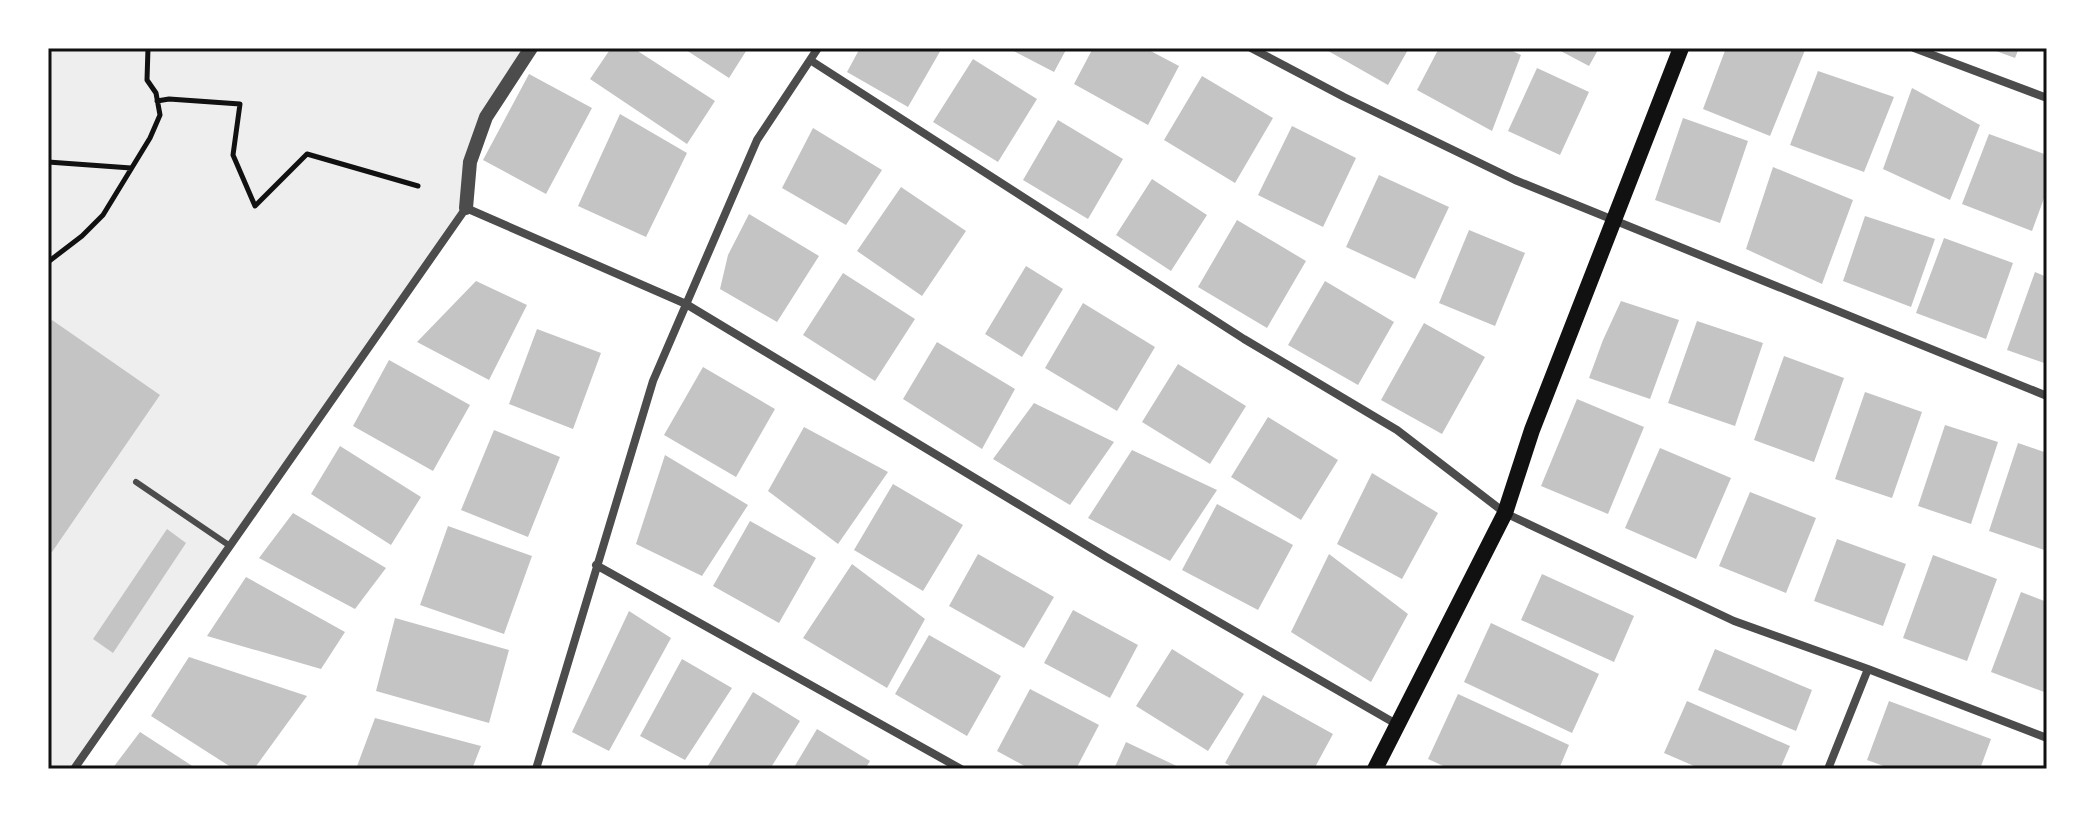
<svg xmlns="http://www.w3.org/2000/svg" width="2095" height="817" font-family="Roboto,sans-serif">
<rect width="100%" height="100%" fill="#fff"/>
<path fill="#eee" d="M48,48H531L486,117L466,208L74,769H48Z"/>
<path fill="#c4c4c4" d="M611,48H633L715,101L687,144L590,79Z
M683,48H748L729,78Z
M860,48H942L908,107L847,72Z
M1008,48H1067L1054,72Z
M1093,48H1145L1179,66L1148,125L1074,84Z
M1323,48H1409L1388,85Z
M1439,48H1506L1521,55L1492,131L1417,90Z
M1555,48H1599L1589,66Z
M1726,48H1799L1805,50L1770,136L1703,109Z
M1988,48H2019L2015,58Z
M973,59L1037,99L998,162L933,122Z
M1537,68L1589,92L1560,155L1508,131Z
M1818,71L1894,97L1864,172L1790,145Z
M529,74L592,108L546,194L483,160Z
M1202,76L1273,118L1235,183L1164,140Z
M1912,88L1980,125L1950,200L1883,169Z
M620,114L687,153L646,237L578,206Z
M1683,118L1748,141L1720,223L1655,200Z
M1058,120L1123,159L1088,219L1023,180Z
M1292,126L1356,158L1323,227L1258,195Z
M813,128L882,170L846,225L782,188Z
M1989,134L2047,155V190L2032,231L1962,204Z
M1773,167L1853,200L1822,284L1746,249Z
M1379,175L1449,207L1415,279L1346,247Z
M1152,179L1207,215L1171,271L1116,235Z
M901,187L966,231L922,296L857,251Z
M749,214L819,256L777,322L720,289L728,255Z
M1865,216L1935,239L1911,307L1843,281Z
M1237,220L1306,261L1267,328L1198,287Z
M1469,230L1525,253L1495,326L1439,303Z
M1944,238L2013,263L1986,339L1916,313Z
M1026,266L1063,289L1022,357L985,334Z
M2035,272L2047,277V364L2007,350Z
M843,273L915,319L875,381L803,335Z
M476,281L527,305L489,380L417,342Z
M1325,281L1394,322L1358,385L1288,345Z
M1621,301L1679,320L1650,399L1589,378L1603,340Z
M1083,303L1155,347L1117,411L1045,368Z
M52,320L160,395L52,552L48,549V327Z
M1697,321L1763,343L1735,426L1668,403Z
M1424,323L1485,357L1442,434L1381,400Z
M537,329L601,353L573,429L509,404Z
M937,342L1015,389L982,449L903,399Z
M1784,356L1844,378L1814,462L1754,440Z
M389,360L470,405L433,471L353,426Z
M1178,364L1246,406L1210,464L1142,422Z
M703,367L775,409L736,477L664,435Z
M1865,392L1922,412L1892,498L1835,479Z
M1577,399L1644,427L1608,514L1541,486Z
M1034,403L1114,442L1070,505L993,459Z
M1268,417L1338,460L1301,520L1231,477Z
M1945,425L1998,442L1971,524L1918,506Z
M804,427L888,472L838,544L768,491Z
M494,430L560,457L528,537L461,510Z
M2018,443L2047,453V551L1989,531Z
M340,446L421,497L391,545L311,494Z
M1660,448L1731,478L1696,559L1625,528Z
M1132,450L1217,490L1170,561L1088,518Z
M665,455L748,505L702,576L636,544Z
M1372,473L1438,513L1402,579L1337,544Z
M893,484L963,525L923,591L854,550Z
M1750,492L1816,518L1786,593L1719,566Z
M1217,504L1293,545L1258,610L1182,570Z
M293,513L386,568L355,609L259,558Z
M750,521L816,558L779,623L713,586Z
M448,526L532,556L504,634L420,605Z
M167,529L186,543L113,653L93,639Z
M1837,539L1906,564L1883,626L1814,601Z
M978,554L1054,597L1024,648L949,606Z
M1329,554L1408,614L1371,682L1291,632Z
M1933,555L1997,579L1967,661L1903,638Z
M852,564L925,619L887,688L803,638Z
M1542,574L1634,616L1614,662L1521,620Z
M246,577L345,632L321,669L207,636Z
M2021,592L2047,602V693L1991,672Z
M1073,610L1138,645L1110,698L1044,663Z
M629,611L671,638L609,751L572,732Z
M395,618L509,650L489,723L376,691Z
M1491,623L1599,674L1572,733L1464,682Z
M929,635L1001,676L967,736L895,694Z
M1172,649L1244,694L1208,751L1136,706Z
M1715,649L1812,690L1796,731L1698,690Z
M189,657L307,696L254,769H234L151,716Z
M682,659L732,688L685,760L640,736Z
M1030,689L1099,725L1076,769H1030L997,751Z
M753,692L800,721L770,769H706Z
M1458,694L1569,745L1559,769H1450L1428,759Z
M1263,695L1333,734L1314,769H1236L1225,763Z
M1687,701L1790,746L1780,769H1701L1664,753Z
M1889,701L1991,739L1980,769H1892L1867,760Z
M375,718L481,746L472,769H356Z
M817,729L870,761L865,769H793Z
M140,732L197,769H112Z
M1126,742L1183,769H1114Z"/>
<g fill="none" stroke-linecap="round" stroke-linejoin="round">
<path stroke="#111" stroke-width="5" d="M157,101L169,99L240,104L233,155L255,206L307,154L418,186
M48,162L131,168
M48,262L82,236L103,215L150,138L160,115L156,93L147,80L148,48"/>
<path stroke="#4c4c4c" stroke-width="6" d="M136,482L230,546"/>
<path stroke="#4c4c4c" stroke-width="8" d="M1251,48L1344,97L1515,180L2047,396
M1914,48L2047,98
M810,60L1244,339L1397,430L1505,513L1734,621L1868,669L2047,738
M596,565L961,769
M74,769L466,208L686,304L1106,557L1398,725
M536,769L653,381L757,140L818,48
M1828,769L1868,669"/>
<path stroke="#4c4c4c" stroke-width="14" d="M466,208L470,162L486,117L531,48"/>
<path stroke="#111" stroke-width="16" d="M1375,769L1505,513L1532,430L1681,48"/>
</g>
<rect width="2095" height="817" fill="none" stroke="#ffffff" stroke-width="100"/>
<rect x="50" y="50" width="1995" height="717" fill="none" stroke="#111" stroke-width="3"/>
</svg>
